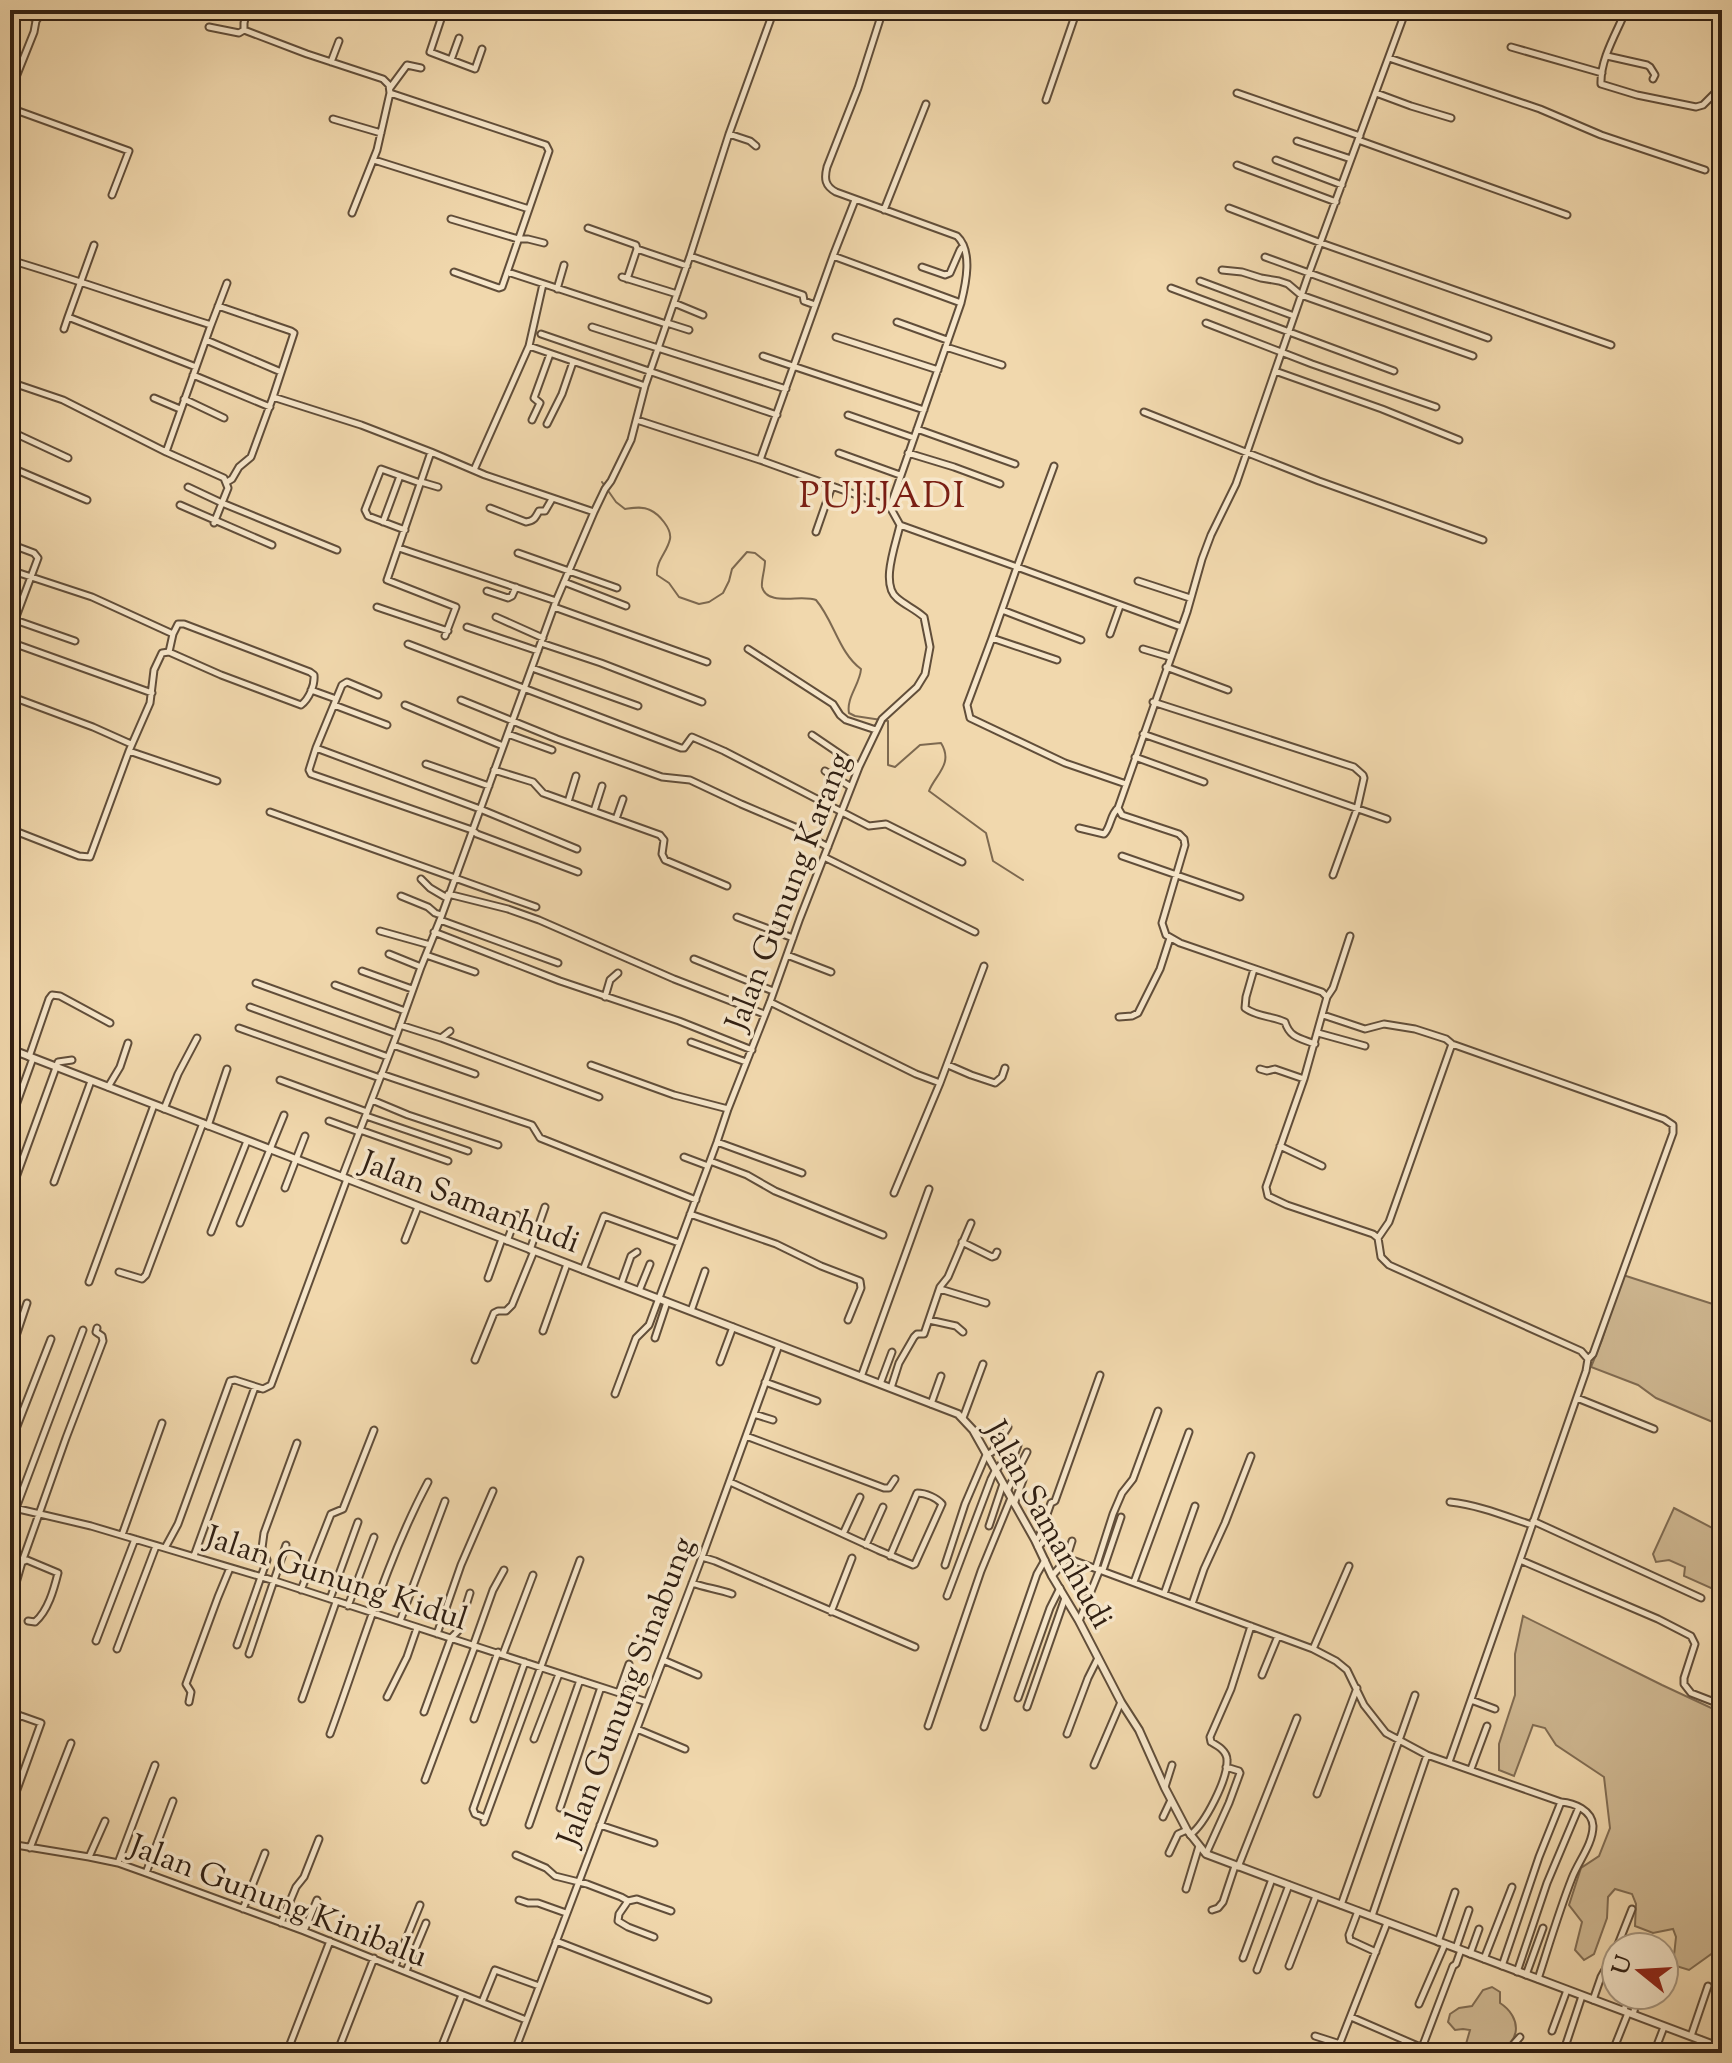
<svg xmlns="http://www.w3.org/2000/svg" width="1732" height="2063" font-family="'Sorts Mill Goudy',serif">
<rect width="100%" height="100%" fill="#f1d8ad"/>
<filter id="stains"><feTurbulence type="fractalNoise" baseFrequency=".0025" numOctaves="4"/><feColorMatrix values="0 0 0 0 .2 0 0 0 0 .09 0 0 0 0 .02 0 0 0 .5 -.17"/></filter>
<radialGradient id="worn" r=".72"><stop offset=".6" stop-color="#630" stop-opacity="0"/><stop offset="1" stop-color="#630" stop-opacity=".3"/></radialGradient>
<path fill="#d0b993" stroke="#806c53" stroke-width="2" d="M1623,1275L1722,1307V1426L1656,1398L1638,1385L1591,1367L1602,1340Z
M1674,1508L1722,1533V1593L1684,1576L1685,1567L1669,1560L1656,1562L1653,1554Z
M1523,1616L1662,1685L1720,1712L1722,1715V1934L1714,1952L1689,1970L1673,1965L1676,1937L1673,1929L1653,1933L1635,1926L1636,1904L1632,1894L1615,1889L1608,1897L1607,1918L1594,1954L1584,1960L1575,1950L1582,1922L1569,1905L1581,1868L1599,1856L1610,1828L1604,1777L1556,1745L1545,1728L1533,1725L1514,1776L1499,1770V1744L1515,1695V1654Z
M1492,1987L1500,1992V2003C1522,2017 1522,2044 1495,2052C1488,2054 1478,2053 1469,2053L1466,2044L1470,2030L1463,2029L1455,2030L1448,2022L1450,2014L1459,2008L1472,2006L1483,1990Z"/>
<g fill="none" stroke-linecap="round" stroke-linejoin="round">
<path stroke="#7d6950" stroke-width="2" d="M602,482L616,502L625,509C633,508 642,506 650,510C659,514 672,529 670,539C667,553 656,560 657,575L669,583L679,597L699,604L709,602L723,593L729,581L732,569L747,552L755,553L765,561C765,570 761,580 762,587C767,607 802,594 816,600C834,621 839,653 861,669C860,684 846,698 849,713L855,716L888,721V765L895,767L920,745L941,743C954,764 935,775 929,791L986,833L993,861L1023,880"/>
<defs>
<path id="minor" d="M14,10L35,18L36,21
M294,10L305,14
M444,10L430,52L475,69L482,49
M883,10L858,88L827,167C824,179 825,186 836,192L957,236C973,251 966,283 961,303L890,507L900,525L1017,567L992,638L1057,660
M1406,10L1309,273L1236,484L1211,535L1202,559L1187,612L1118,808L1122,815L1179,834L1184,839L1185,845L1162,923L1166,935L1180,943L1322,992L1327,997L1304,1079L1266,1187L1268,1196L1287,1205L1373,1234L1378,1238L1381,1257L1389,1265L1581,1351L1588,1359
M1626,10C1617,32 1600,59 1601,84L1637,95L1696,107L1703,105L1722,86
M36,21L41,14L50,13L65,16L71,10
M209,27L239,33L244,30
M244,30L307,54L383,79L389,85L390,93
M244,30V23L247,10
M1511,47L1602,73
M1607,56L1647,65L1650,67L1655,75L1653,79
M1389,58L1540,109L1601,135L1705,170
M451,60L459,38
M331,62L339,41
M10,66L19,69
M390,88L407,65L421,68
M10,92L34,32L36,21
M390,93L546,145L549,151L502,287L499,288L454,272
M1237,93L1360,136
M1376,93L1411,106L1451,118
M1046,100L1077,10
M10,108L129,151L112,195
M333,119L381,133
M729,134L750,141L756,146
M1358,140L1567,215
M1297,141L1351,159
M374,160L529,209
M1276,160L1342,185
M1237,165L1336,202
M1229,208L1321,243L1611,345
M884,210L926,104
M352,213L377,150L390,93
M451,219L518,239H528L544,243
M588,228L636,245L637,249L687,266
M94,245L68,317L196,367
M690,256L803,295L804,301L815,305
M833,256L961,303
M1265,257L1488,338
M10,260C78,280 144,304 211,325L227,283
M922,267L945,275L950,273L960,250L963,246
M1222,270L1242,272L1261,278L1279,281L1288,284L1301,295L1473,356
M508,272L666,324
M622,277L677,294
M627,279L637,249
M1200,281L1294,316
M1171,288L1394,371
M557,289L564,265
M674,303L703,315
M218,306L291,331L294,333L273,397L361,425L431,452L485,475L594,512
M897,322L947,340
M667,323L689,330
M1206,323L1312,364L1436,407
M592,327L786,389
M64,329L68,317
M541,334L777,415
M836,337L938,370
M206,340L281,372
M529,346L645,386
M946,347L1002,365
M763,356L924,410
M1275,371L1382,409L1459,440
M193,375L270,407
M10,382L63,400L166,452L224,478L228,488L214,523
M154,398L180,409
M184,399L224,418
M1144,412L1319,481L1483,540
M848,415L914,438
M532,420L540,403L534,398L550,354
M637,420L760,460L890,507
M547,424L562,394L573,362
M917,429L1015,464
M10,431L68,458
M166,452L211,325
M431,452L387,580L456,607L445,636
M839,453L900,475
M908,453L954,467L1000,484
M760,460L833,256L855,200
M10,466L12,468L87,500
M1054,466L1017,567L1181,627
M474,470L529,346L543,284
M227,482L232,479L239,467L251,457L273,397
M421,482L438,487
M188,487L222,503L337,550
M180,505L272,545
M490,508L526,522C534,521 535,518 539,511H545L552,499
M383,522L400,476
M405,530L368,516L365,510L381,469L420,483
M816,532L832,486
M10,544L34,553L38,558L10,633
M399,548L556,601
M518,553L617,588
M10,570L92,597L173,634L169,652L221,675L301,705C309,699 315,685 314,675L310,672L184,624H178L173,634
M1138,581L1190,598
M564,582L626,606
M487,591L508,598L512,596L516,587
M377,607L448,631
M554,607L707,662
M1002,610L1081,640
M496,617L543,638
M15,620L75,641
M467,627L538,651
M1110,634L1120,606
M992,638L967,705L970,718L1065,763L1126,784
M10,642L152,693
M541,643L601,663L702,702
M408,644L681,748H684L692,737L724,751L869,826L886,824L962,862
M748,649L833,704L840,715L846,720L876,730
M1143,649L1170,657
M1166,667L1228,690
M532,668L638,706
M311,690L336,699
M378,695L347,682L342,685L316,748L309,770L311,774L472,830L477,834L578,872
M10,696L93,727L131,744
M461,700L557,739L662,777L690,780L741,804L795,827L806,835L828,847
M1153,702L1354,767L1363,775L1364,778L1357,809L1333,875
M334,705L387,725
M405,705L503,746
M508,734L552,750
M1143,734L1387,819
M812,735L859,767
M316,748L480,809L577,849
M129,751L217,781
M1135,757L1204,782
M426,764L489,786
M494,770L533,782L543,793L660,835L664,840L662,854L665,860L727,886
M825,771L851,787
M568,802L576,776
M594,811L602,786
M270,812L536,907
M616,819L623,799
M1079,828L1104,834C1111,827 1110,815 1118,808
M10,829L79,856L90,857L129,751L150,703L154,670L162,653L169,652
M1122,856L1240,897
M824,857L975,932
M421,879L430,888L447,898
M448,894L508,909L539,920L674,979L764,1014
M401,896L428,907L435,913L441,915
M737,917L793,938
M440,920L558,963
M380,931L430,945
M434,932L560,981L679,1021L752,1050
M389,954L421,967
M426,955L475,972
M787,955L831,972
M694,959L773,991
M1254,969L1246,997L1245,1008C1257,1017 1272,1016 1285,1022C1290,1038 1300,1038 1315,1044
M362,971L412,989
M256,983L397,1034
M335,985L405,1011
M605,997L610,980L618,973
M1327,997L1333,988L1350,936
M770,1002L916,1074L940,1083L984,966
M250,1007L388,1057
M1323,1015L1365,1029L1384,1024L1415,1029L1446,1039L1452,1044L1664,1119L1673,1125V1133L1593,1354L1588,1359L1586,1371L1520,1560L1658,1619L1691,1636L1695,1644L1684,1678V1684L1691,1693L1722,1705
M1119,1017L1132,1016L1138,1013L1160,969L1170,938
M400,1025L441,1038L450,1031
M239,1028L380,1078
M1318,1033L1365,1046
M441,1038L599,1097
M691,1042L746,1062
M393,1045L475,1074
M29,1057L49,999L52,995L60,996L110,1023
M591,1065L674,1095L728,1109
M948,1065L971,1075L995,1083L1002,1077L1005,1068
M1260,1069L1267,1071L1275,1069L1304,1079
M381,1074L532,1125L540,1138L696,1200
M280,1080L367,1112
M108,1087L120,1067L128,1043
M372,1100L408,1115L498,1145
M164,1109L178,1074L197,1038
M366,1116L468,1151
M329,1121L359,1132
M10,1122L33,1058
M208,1126L227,1069
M360,1130L448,1161
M717,1142L802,1173
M1280,1146L1322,1166
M684,1157L708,1166
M710,1161L747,1175L775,1191L883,1235
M342,1177L397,1034L421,967L440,920L556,601L594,512L605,489L611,481L631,440L645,386L690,256L729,134L774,10
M54,1182L91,1081
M285,1188L305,1136
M894,1193L940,1083
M10,1194L58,1062L72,1060
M690,1214L776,1244L821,1266L860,1281L861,1288L848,1320
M240,1223L284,1115
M211,1232L247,1141
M1378,1238L1389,1222L1452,1044
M405,1240L418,1207
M507,1241L517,1215
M962,1242L992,1257L995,1256L997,1252
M530,1250L545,1207
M583,1270L604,1216L679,1243
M119,1272L142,1279L146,1275L203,1123
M488,1278L502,1239
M89,1282L154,1105
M621,1284L631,1256L637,1252
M940,1289L986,1303
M639,1291L650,1264
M691,1311L705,1271
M929,1320L956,1326L963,1332
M543,1331L567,1264
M655,1338L667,1302
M10,1354L27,1303
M475,1360L494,1313L498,1311H506L512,1305L534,1251
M720,1362L733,1327
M861,1377L929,1189
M765,1382L817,1401
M880,1384L892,1352
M891,1388L899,1363L914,1337L917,1334H924L940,1287L948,1277L971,1223
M615,1394L636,1338L649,1325L717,1142L728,1109L770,1002L800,918L859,767L882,719L917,687L925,674L930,647L924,617C915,609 905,605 897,598C880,584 896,544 900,525
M1577,1398L1654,1429
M931,1404L941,1376
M754,1414L773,1420
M963,1418L983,1364
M746,1436L884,1488H889L895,1479
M10,1444L51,1339
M730,1482L878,1550C890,1555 901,1560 913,1565L915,1564L942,1504C937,1498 926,1493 917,1493L890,1556
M1007,1491L1027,1452
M1450,1502C1478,1505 1505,1516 1532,1525
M1014,1504L1023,1480L1017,1474
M10,1507L91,1526L275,1581L647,1702
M16,1508L83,1330
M1533,1521L1701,1598
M989,1526L1003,1484
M843,1534L860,1497
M122,1535L162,1423
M1035,1540L1039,1537L1051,1503L1055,1501L1100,1375
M866,1545L883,1507
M1038,1547L1042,1543L1046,1534L1042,1529
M165,1548L178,1524L230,1381L235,1380L263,1389L271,1385L347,1179
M194,1556L255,1387
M702,1557L715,1561L915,1647
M1066,1560L1072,1541
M945,1565L965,1504L986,1455L992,1452L1008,1427
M1096,1567L1113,1514L1122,1493L1133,1479L1158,1411
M1103,1570L1121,1517
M1052,1576L1066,1560L1075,1561L1313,1649L1336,1661L1347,1670L1364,1705L1386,1733L1427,1755L1561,1802C1574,1803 1592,1810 1593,1826C1593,1844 1578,1862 1572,1878C1559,1911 1549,1945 1538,1979
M1134,1582L1189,1432
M692,1583C706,1588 718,1589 732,1594
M301,1590L331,1514L343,1509L374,1430
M1164,1594L1195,1506
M947,1596L991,1479L995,1471L1003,1462L1011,1463L1018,1445
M330,1599L358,1522
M10,1604L22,1562
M1192,1604L1204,1569L1225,1523L1251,1456
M348,1606L374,1537
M831,1612L852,1558
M28,1621L35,1622C48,1611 54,1589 58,1573L27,1560L22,1562L66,1438L103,1341L102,1336L96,1332L97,1328
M400,1621L445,1501
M1079,1621L1100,1569
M437,1634L461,1565L493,1491
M96,1641L135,1539
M237,1645L267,1560L262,1548L264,1533L297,1443
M473,1646L493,1590L504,1570
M117,1649L156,1546
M1313,1649L1349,1566
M249,1654L286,1545
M503,1654L533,1575
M663,1660L698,1675
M1262,1675L1278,1636
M619,1692L629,1664
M387,1697L407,1657L417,1628
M1018,1698L1050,1608L1060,1588
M302,1699L336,1602
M1471,1700L1495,1709
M189,1702L191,1692L186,1684L218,1597L230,1568
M1027,1707L1065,1598
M424,1712L451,1638L458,1631L470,1593
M474,1719L498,1652
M928,1726L981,1571L1011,1498
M984,1727L1037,1574L1045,1560
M637,1729L685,1749
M11,1734L19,1715
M330,1734C361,1650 386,1561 428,1482
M1067,1734L1088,1678L1098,1658
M534,1739L559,1674
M1449,1762L1520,1560
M1094,1765L1121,1702
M1471,1769L1487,1726
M425,1780L475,1646
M1165,1787L1172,1765
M1317,1794L1357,1688
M560,1808L601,1687
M10,1809L41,1723L10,1712
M1163,1817L1171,1800
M485,1818L475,1814L473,1809L525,1662
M484,1822L580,1560
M529,1825L580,1680
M600,1825L654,1843
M1190,1835C1205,1824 1228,1779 1227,1760C1227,1751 1218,1746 1211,1742L1210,1737L1231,1689L1251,1626
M10,1844L89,1857L118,1863L146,1873L304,1931L526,2020
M30,1848L71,1743
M1169,1853L1178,1834L1187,1830
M1206,1854L1229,1803L1240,1773L1239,1771L1226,1767
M516,1855L546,1868L555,1876L587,1884L621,1897L628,1901L637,1899L671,1911
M89,1857L105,1821
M118,1863L155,1765
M1238,1867L1297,1718
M146,1873L173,1801
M1186,1889L1199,1846
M519,1900L528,1903H538L566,1913
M628,1901L619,1914L618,1921L628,1927L654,1937
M1341,1905L1415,1695
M243,1909L265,1853
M1212,1910L1218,1908L1223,1902L1235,1866
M1358,1911L1349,1935L1350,1940L1376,1952
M1372,1916L1427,1755
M281,1923L296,1887L304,1877L319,1839
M304,1931L317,1900
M556,1941L708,2000
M1438,1942L1455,1892
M1617,1947L1632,1909
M1637,1947L1639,1942
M1655,1947L1656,1945
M1456,1948L1469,1910
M1470,1954L1479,1929
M1243,1958L1272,1879
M1484,1959L1512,1887
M395,1966L420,1905
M1289,1966L1316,1896
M1502,1966L1539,1857L1561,1802
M1257,1970L1289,1885
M406,1971L426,1923
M1517,1972L1547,1883L1579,1807
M1526,1975L1543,1928
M1593,2000L1601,1977L1616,1950
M482,2002L495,1970L539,1986
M1419,2004L1445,1944
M1624,2010L1629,1995
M1633,2014L1639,1995
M1351,2017L1434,2053
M1552,2031L1567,1990
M1315,2036L1340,2044
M1691,2036L1708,1986
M287,2052L330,1941
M337,2053L374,1958
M439,2053L462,1995
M514,2053L702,1557L779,1345
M1336,2053L1387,1923
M1420,2053L1453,1966L1456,1964L1461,1950
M1508,2053L1511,2047L1520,2037
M1563,2053L1582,1996
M1612,2053L1628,2013
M1654,2053L1664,2027
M1696,2053L1701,2040"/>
<path id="tertiary" d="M10,1049L958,1414L973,1430L1035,1540L1052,1576L1079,1621L1121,1702L1139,1730L1165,1788L1187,1830L1206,1854L1722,2048"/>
</defs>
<use href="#minor" stroke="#614e3a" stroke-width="9"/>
<use href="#tertiary" stroke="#614e3a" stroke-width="10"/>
<use href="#minor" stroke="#f6e6ca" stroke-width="5"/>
<use href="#tertiary" stroke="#f6e6ca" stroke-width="6"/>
</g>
<g text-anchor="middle" stroke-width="7" stroke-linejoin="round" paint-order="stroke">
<g font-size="32" fill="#312013" stroke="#f6e6ca">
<text transform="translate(787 891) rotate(-69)" y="11">Jalan Gunung Karang</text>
<text transform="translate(471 1201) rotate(21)" y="11">Jalan Samanhudi</text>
<text transform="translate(1050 1524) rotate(61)" y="11">Jalan Samanhudi</text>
<text transform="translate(337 1577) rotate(18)" y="11">Jalan Gunung Kidul</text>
<text transform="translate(625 1691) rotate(-69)" y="11">Jalan Gunung Sinabung</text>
<text transform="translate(279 1900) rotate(21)" y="11">Jalan Gunung Kinibalu</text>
</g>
<g font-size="36" letter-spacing="2" fill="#7a1f14" stroke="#f6e6ca">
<text x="883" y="507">PUJIJADI</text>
</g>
</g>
<rect width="1732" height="2063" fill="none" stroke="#f1d8ad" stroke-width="40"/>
<rect x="12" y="12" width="1708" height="2039" fill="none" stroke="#312013" stroke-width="4"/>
<rect x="20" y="20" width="1692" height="2023" fill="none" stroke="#312013" stroke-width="2"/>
<g transform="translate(1640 1971) rotate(288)"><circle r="38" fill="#f6e6ca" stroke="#a79781" stroke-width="2"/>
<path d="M0-6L14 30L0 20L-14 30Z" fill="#8f2418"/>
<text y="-12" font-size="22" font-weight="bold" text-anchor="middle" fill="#312013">U</text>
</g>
<rect width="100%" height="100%" filter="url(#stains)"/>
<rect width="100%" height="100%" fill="url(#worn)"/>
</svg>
